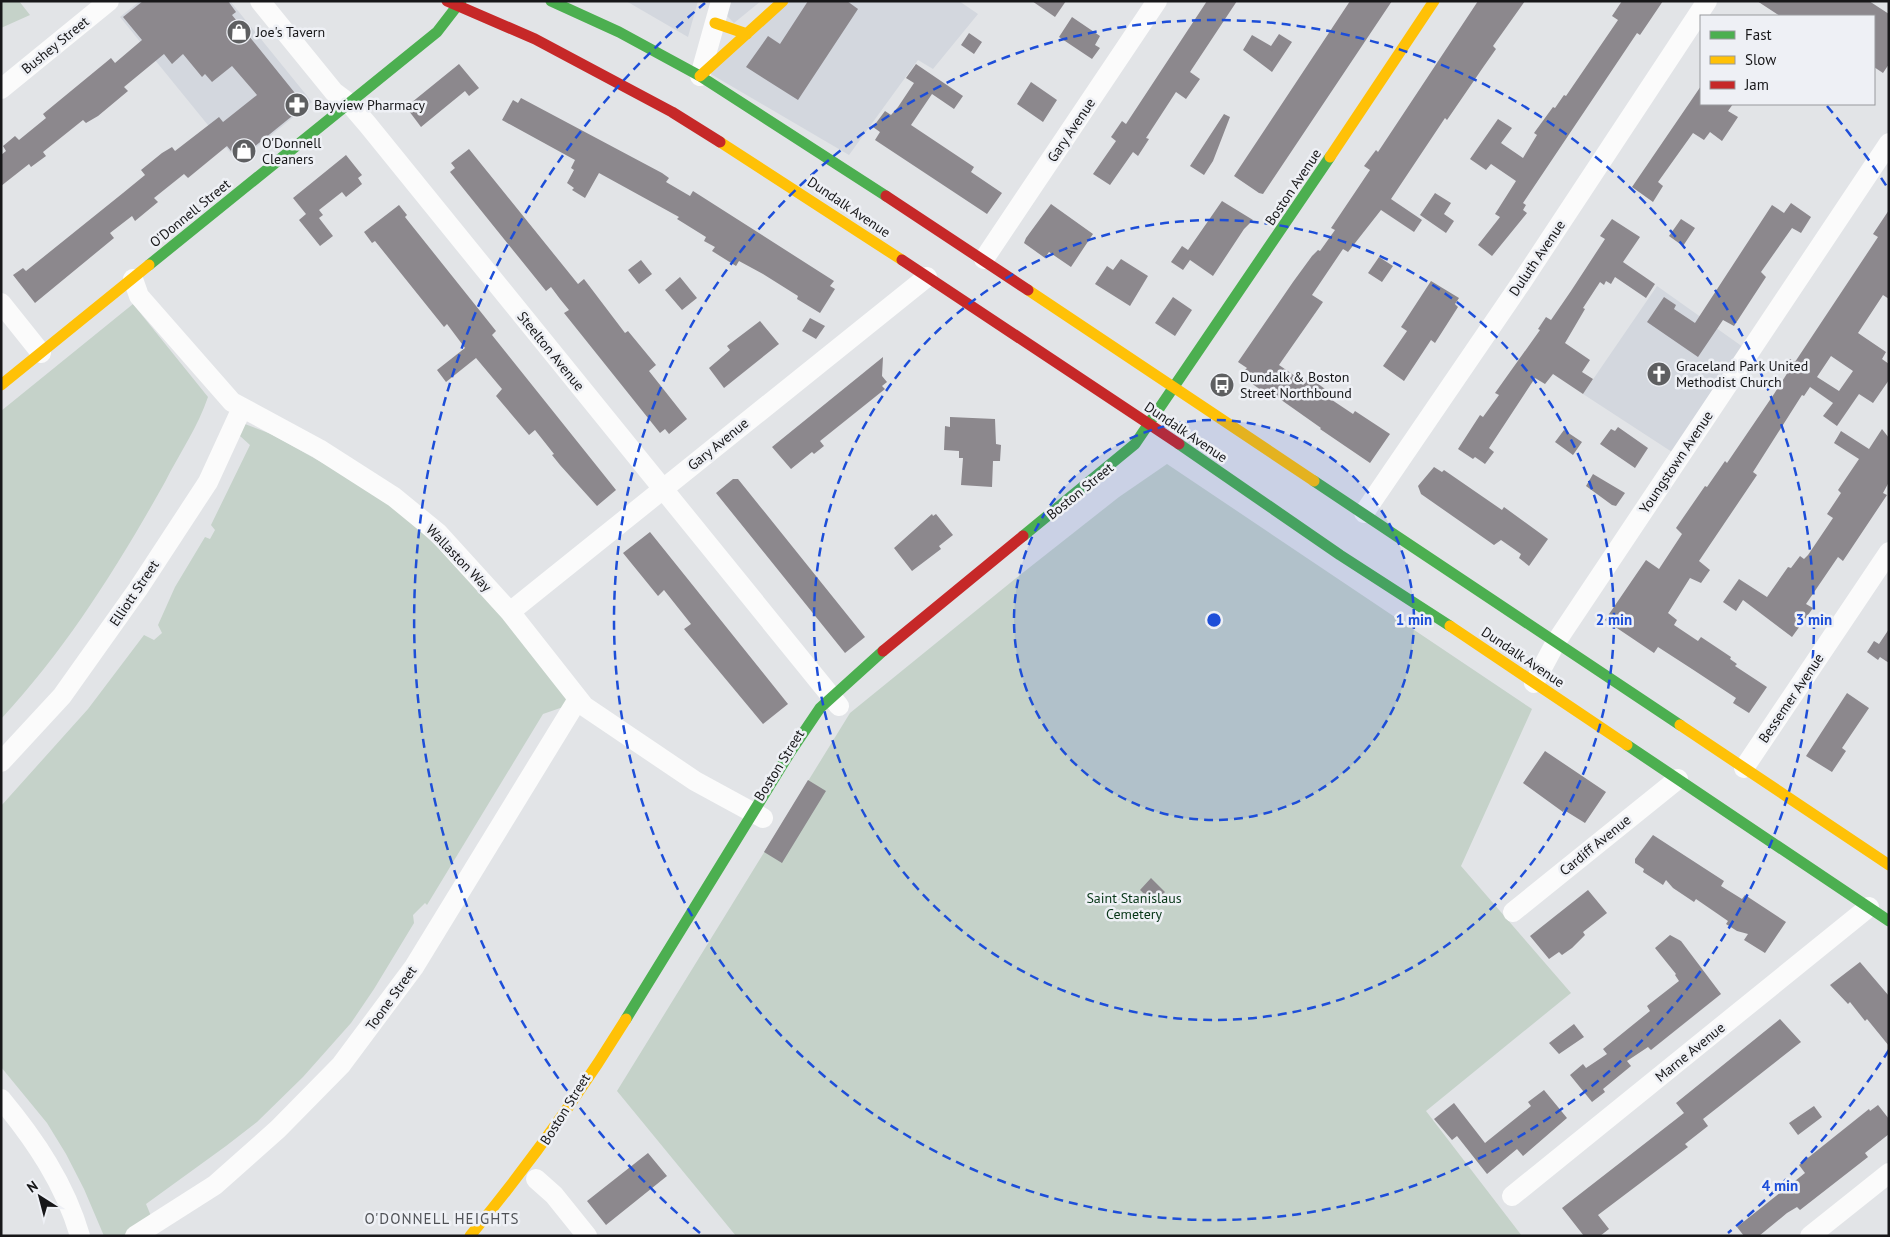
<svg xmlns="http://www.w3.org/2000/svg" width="1890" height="1237" font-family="'PT Sans',sans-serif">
<rect width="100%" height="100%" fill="#e2e4e7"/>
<path fill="#d3d7de" d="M140,1H230L312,102L238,162L120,17Z
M626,1H698L688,37Z
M727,1H761L734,23L727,16Z
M790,1H959L978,14L933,69L918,60L849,155L709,73Z
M1657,286L1743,347L1672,452L1583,394Z"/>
<path fill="#c5d2c9" d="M1,1H19L30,15L1,28Z
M133,304L208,397C198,427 179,454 165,482C118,566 67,648 1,719V411Z
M245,424L271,434L371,490L397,510L469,576L567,697L566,706L543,714L427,905L425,903L413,915L414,923L374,989L351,1023L303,1077L257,1122L226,1146L146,1204L151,1216L123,1236H104L84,1189L66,1154L47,1123L1,1067V806L88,709L144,635L154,640L162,633L158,625L175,587L205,537L210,539L215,530L211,525L250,445L240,436V430Z
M1167,464L1532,709L1461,866L1571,993L1426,1111L1522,1236H736L617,1091L850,713L1020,575L1119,497Z"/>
<path fill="#8c888d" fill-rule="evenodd" d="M143,1H228L236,12L232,15L303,103L302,108L238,160L227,146L188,178L184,174L154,198L158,202L135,221L132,216L110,233L114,238L35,303L13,275L23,268L26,271L123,193L145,175L141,170L162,153L172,147L175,151L219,117L223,122L257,95L232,66L212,82L205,74L202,77L183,54L172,64L164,54L124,87L128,91L98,116L86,123L83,120L43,152L46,156L31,167L29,164L1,186V155L6,151L3,146L15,136L19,140L46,118L43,114L105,63L111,58L115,63L142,40L123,17Z
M808,1H847L858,9L798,100L746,67L768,36L780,44Z
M1032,1H1066L1055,17Z
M1207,1H1237L1190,72L1200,79L1186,99L1176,92L1146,138L1149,139L1138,156L1133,152L1110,185L1093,174L1116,141L1111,137L1122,121L1126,124Z
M1350,1H1392L1263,194L1259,193L1234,176Z
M1478,1H1525L1493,46L1496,49L1484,66L1447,120L1445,118L1391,199L1422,220L1414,232L1381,210L1348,252L1343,249L1312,295L1323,302L1279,365L1305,383L1309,377L1329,392L1326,396L1353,414L1355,411L1390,434L1370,463L1320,429L1321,428L1270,392L1268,395L1251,383L1255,377L1245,370L1247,368L1238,362L1293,282L1312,256L1318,250L1320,251L1335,230L1331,228L1370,170L1364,166L1376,150L1378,152Z
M1622,1H1663L1640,35L1637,33L1523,203L1526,205L1523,210L1527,213L1492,256L1478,245L1500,217L1495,214L1516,181L1491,164L1486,170L1470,159L1498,119L1512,128L1501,143L1523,158L1537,135L1534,133L1553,107L1555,108L1564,95L1566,96L1618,20L1612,16Z
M1757,1H1869L1889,14V64L1883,73L1874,67V16H1780Z
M1072,17L1100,36L1095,45L1100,48L1092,59L1059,37Z
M969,33L982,42L974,54L961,45Z
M1279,34L1292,42L1272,72L1243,50L1252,35L1271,46Z
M459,64L479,88L469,96L465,91L421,127L406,107Z
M916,64L963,96L954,109L932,94L911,125L974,167L971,172L1002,193L987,214L875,140L880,132L873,127L885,111L891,115L898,107L914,83L906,78Z
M1031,82L1057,100L1043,122L1017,104Z
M1701,86V104H1733L1728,111L1738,117L1722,141L1710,132L1704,140L1693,133L1658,182L1663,186L1653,202L1632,187Z
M521,98L662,173L669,178L666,182L690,196L693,191L834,281L830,286L835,289L820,313L797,299L798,296L763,274L739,261L736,266L712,251L715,247L704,241L706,237L677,219L679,217L599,173L585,198L572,190L574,188L567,183L574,170L571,168L575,160L502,120L513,100L518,103Z
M1224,114L1230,117L1213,161L1204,175L1190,166Z
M469,149L578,284L584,279L625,333L628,331L656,365L649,371L687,419L669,434L665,429L660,433L564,313L569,310L560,299L551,287L546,291L450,172L455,168L451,163Z
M346,155L362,175L358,178L362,184L346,197L342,192L319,210L323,215L319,218L333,236L320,246L299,220L306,214L293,198Z
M1435,193L1451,203L1444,214L1454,221L1446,233L1420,215Z
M1222,201L1253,220L1244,229L1213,276L1190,260L1183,270L1171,262L1182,246L1188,250Z
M1791,203L1811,217L1801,233L1792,228L1761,272L1766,277L1734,326L1723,320L1698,357L1647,322L1664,297L1676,305L1674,309L1695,323L1772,205L1784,213Z
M1051,204L1093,234L1071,267L1049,252L1045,258L1024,243L1026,238Z
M399,205L407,215L405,217L496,331L492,335L616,490L597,506L560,465L552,455L554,454L535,430L529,435L496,396L502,389L476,358L446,382L437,370L465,348L447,324L444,327L375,241L372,243L364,232Z
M1889,210V299L1883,295L1858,333L1886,352L1882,359L1889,364V380L1873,403L1859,394L1837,426L1823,416L1833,403L1810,387L1804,396L1802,395L1753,472L1757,475L1699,561L1710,570L1701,583L1690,578L1668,613L1677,620L1674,625L1698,641L1701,637L1731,657L1730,659L1737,664L1735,666L1767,687L1749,713L1733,703L1736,698L1692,669L1658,647L1654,653L1605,620L1646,560L1659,569L1682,534L1676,528L1705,486L1707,487L1725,461L1727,463L1774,394L1788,372L1783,369L1790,359L1795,362L1878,237L1873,234ZM1831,356L1853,371L1839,391L1817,377Z
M1612,219L1640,237L1623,262L1655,284L1646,298L1615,277L1611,284L1606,281L1604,285L1600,282L1583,308L1585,309L1565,343L1590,360L1582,372L1593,379L1583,394L1553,374L1545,384L1535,378L1489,448L1494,452L1485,464L1475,457L1473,459L1458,449L1480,415L1483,417L1499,395L1495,393L1540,330L1538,329L1546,317L1551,320L1571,291L1605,239L1600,236Z
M1681,219L1695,228L1683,246L1669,236Z
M1379,257L1393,266L1382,282L1368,273Z
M1121,259L1148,276L1130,306L1095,284L1107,266L1113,270Z
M641,260L652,274L639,284L628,270Z
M680,277L697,298L682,310L665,290Z
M1431,281L1459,298L1455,304L1458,307L1435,343L1431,340L1404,381L1383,366L1407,331L1401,327Z
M1173,297L1192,310L1175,336L1155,323Z
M810,318L825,326L816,339L802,331Z
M760,321L779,344L724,388L709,368L730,350L727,346Z
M883,357L882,376L887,382L882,386L885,389L820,441L824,446L814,454L812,452L791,469L772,447Z
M950,417L995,419L996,444L1001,445L1000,461H993L992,487L961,485L963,458H959V451L944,450L945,426L950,427Z
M1618,427L1648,448L1635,468L1600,444L1611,429L1615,431Z
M1882,429L1889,438V482L1883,493L1887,495L1843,561L1838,557L1806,604L1813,608L1792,637L1743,600L1736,611L1723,602L1739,579L1767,597L1788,567L1791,568L1800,556L1804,559L1808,555L1833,518L1827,514L1841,493L1838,490L1859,459L1834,443L1841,431L1869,449Z
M1564,430L1582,442L1573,455L1555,442Z
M1434,467L1442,472L1444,470L1502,510L1504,507L1548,539L1529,566L1519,558L1521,554L1501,540L1494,545L1421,494L1418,486Z
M1593,474L1625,493L1616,506L1612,505L1586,486Z
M733,479H738L865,637L845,653L716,493Z
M932,514L933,516L936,514L953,535L939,546L941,549L912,571L894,548Z
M650,532L788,704L763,724L684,629L691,624L664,590L658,596L623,553Z
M1889,629V663L1880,657L1878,660L1867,652L1874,641L1879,644Z
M1847,693L1869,708L1842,748L1846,751L1832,772L1806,756Z
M1545,751L1606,792L1585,823L1564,810L1563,812L1523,783Z
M808,780L826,791L782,863L764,852Z
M1653,835L1724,881L1721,886L1742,899L1745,895L1786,922L1765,953L1744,940L1748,934L1737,931L1726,924L1728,921L1696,899L1694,902L1673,888L1666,880L1663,885L1643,872L1644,869L1635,863V859Z
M1151,878L1165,892L1154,903L1140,890Z
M1588,890L1607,913L1583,932L1585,935L1572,948L1562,955L1559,952L1549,959L1530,936Z
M1670,935L1681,941L1721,994L1651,1050L1648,1047L1627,1061L1631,1066L1603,1089L1605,1092L1592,1102L1570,1075L1583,1064L1586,1068L1607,1054L1603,1049L1650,1011L1647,1006L1679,981L1675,975L1676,974L1655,948Z
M1860,962L1889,996V1046L1867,1019L1865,1021L1850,1002L1848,1004L1830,985Z
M1780,1019L1801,1042L1703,1119L1708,1126L1685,1144L1688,1147L1598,1215L1609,1229L1600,1236H1584L1562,1208L1684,1113L1676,1103Z
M1574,1024L1584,1037L1559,1054L1549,1043Z
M1544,1090L1567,1118L1523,1156L1517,1149L1487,1174L1457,1136L1452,1140L1434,1119L1454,1103L1485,1143L1531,1106L1528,1102Z
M1878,1105L1889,1119V1134L1865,1153L1868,1157L1800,1210L1797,1207L1787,1213L1759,1236H1744L1737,1227L1805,1173L1799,1165L1869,1109L1870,1111Z
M1814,1106L1822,1117L1798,1135L1789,1123Z
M648,1153L667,1176L606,1225L587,1201Z"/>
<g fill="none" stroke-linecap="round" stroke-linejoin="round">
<path stroke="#fbfbfb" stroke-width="20" d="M260,1L334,92L350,104L368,125L839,706
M700,76L721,1
M1,89L109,1
M984,259L1157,1
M133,279L139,296L232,402L319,449L394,497L438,533L510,612L584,706L695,781L763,818
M1,303L41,353
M1364,513L1521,283L1707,1
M510,612L927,277
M1534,683L1556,642L1889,143
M1,762L62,696L138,589L208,482L242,408
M1744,768L1889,552
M1513,912L1678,779
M1,1099C35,1140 65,1184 80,1236
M536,1179L554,1195L587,1236
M1512,1196L1869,907
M135,1236L215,1185L278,1129L341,1065L414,967L578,699
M1810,1236L1889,1173"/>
<path stroke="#4caf50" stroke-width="11" d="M551,1L619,32L700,76L886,196
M149,265L437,32L461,1
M1179,444L1340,555L1450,626
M1314,481L1680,725
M1023,536L1135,444L1330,157
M1627,745L1889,921
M626,1019L789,754L820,708L883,651"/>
<path stroke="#ffc107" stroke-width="11" d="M715,23L747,34
M700,76L783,1
M720,142L902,260
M1330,157L1434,1
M1028,290L1314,481
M1,385L149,265
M1450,626L1627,745
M1680,725L1889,865
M470,1236C528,1166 578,1097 626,1019"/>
<path stroke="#c62828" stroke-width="11" d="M447,1L535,39L672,112L720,142
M886,196L1028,290
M902,260L1179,444
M883,651L1023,536"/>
</g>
<circle cx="1214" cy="620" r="200" fill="#1d4ed8" fill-opacity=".12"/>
<g fill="none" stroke="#1d4ed8" stroke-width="2.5" stroke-dasharray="9 6">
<circle cx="1214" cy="620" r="200"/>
<circle cx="1214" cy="620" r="400"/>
<circle cx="1214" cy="620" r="600"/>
<path d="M1889 1050A800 800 0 0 1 1728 1233M700 1233A800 800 0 0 1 705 3M1827 106A800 800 0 0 1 1889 190"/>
</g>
<defs>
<symbol id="shop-disc" viewBox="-11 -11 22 22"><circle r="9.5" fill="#5e5f61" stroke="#eef0f5"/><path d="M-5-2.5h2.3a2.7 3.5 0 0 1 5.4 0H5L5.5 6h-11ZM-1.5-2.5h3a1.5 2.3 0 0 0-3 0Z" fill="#fff"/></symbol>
<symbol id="pharmacy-disc" viewBox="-11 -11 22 22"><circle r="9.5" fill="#5e5f61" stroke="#eef0f5"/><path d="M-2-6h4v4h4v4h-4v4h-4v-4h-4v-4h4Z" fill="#fff"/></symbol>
<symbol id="church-disc" viewBox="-11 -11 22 22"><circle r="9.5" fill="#5e5f61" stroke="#eef0f5"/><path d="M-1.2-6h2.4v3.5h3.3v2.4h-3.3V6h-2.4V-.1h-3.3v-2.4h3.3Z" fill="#fff"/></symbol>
<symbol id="bus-disc" viewBox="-11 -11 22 22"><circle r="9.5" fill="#5e5f61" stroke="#eef0f5"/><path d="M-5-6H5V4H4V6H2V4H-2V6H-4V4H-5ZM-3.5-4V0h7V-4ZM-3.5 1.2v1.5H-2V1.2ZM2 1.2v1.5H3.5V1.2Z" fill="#fff"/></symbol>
</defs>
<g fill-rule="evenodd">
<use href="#shop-disc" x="225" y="18" width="28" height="28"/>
<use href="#pharmacy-disc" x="283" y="91" width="28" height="28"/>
<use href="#shop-disc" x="230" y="137" width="28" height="28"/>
<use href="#church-disc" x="1645" y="360" width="28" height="28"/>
<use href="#bus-disc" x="1208" y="371" width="28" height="28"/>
</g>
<g text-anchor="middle" stroke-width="5" stroke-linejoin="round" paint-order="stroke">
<g font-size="14" fill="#171719" stroke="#eef0f5" text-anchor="start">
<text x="256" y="37">Joe's Tavern</text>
<text x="314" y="110">Bayview Pharmacy</text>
<text x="262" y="148">O'Donnell<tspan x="262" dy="16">Cleaners</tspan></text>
<text x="1676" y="371">Graceland Park United<tspan x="1676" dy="16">Methodist Church</tspan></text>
<text x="1240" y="382">Dundalk &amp; Boston<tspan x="1240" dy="16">Street Northbound</tspan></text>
</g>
<g font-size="14" fill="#171719" stroke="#eef0f5">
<text transform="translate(55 45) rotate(-39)" y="5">Bushey Street</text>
<text transform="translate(1071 130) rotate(-56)" y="5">Gary Avenue</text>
<text transform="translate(1293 187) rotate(-56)" y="5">Boston Avenue</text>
<text transform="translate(849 207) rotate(34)" y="5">Dundalk Avenue</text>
<text transform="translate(190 213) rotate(-39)" y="5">O'Donnell Street</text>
<text transform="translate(1537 258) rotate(-56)" y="5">Duluth Avenue</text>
<text transform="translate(551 351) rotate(51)" y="5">Steelton Avenue</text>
<text transform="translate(1186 432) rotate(34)" y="5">Dundalk Avenue</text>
<text transform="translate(718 444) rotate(-39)" y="5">Gary Avenue</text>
<text transform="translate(1676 462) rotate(-56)" y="5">Youngstown Avenue</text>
<text transform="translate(1080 491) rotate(-39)" y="5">Boston Street</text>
<text transform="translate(459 558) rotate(46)" y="5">Wallaston Way</text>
<text transform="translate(134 593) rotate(-56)" y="5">Elliott Street</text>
<text transform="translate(1523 657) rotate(34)" y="5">Dundalk Avenue</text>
<text transform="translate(1791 698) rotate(-56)" y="5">Bessemer Avenue</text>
<text transform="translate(779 765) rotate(-58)" y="5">Boston Street</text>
<text transform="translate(1595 845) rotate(-39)" y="5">Cardiff Avenue</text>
<text transform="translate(391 998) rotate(-54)" y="5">Toone Street</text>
<text transform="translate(1690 1052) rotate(-39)" y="5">Marne Avenue</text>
<text transform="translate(565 1109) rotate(-58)" y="5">Boston Street</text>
</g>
<g font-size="14" fill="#063516" stroke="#eef0f5">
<text x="1134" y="903">Saint Stanislaus<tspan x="1134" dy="16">Cemetery</tspan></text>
</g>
<g font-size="15" letter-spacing="1" fill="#4f5155" stroke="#eef0f5">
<text x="442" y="1224">O'DONNELL HEIGHTS</text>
</g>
</g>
<circle cx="1214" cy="620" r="8" fill="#1d4ed8" stroke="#eef0f5" stroke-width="2.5"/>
<g font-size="15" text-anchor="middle" font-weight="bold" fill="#1d4ed8" stroke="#eef0f5" stroke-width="5" stroke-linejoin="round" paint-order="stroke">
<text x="1414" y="625">1 min</text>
<text x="1614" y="625">2 min</text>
<text x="1814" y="625">3 min</text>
<text x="1780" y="1191">4 min</text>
</g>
<rect width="1890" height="1237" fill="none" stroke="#171719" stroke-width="5"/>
<rect x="1700" y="15" width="175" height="90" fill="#eef0f5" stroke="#98999d"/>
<rect x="1710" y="31" width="25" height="8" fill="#4caf50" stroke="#98999d"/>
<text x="1745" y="40" font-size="15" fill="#171719">Fast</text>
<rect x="1710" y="56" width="25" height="8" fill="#ffc107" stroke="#98999d"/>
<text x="1745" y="65" font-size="15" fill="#171719">Slow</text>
<rect x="1710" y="81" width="25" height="8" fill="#c62828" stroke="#98999d"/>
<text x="1745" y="90" font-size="15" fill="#171719">Jam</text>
<g transform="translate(40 1197) rotate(324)" stroke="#eef0f5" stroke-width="4" paint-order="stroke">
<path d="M0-4L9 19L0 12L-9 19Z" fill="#171719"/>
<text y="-8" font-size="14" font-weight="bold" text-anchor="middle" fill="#171719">N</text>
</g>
</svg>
